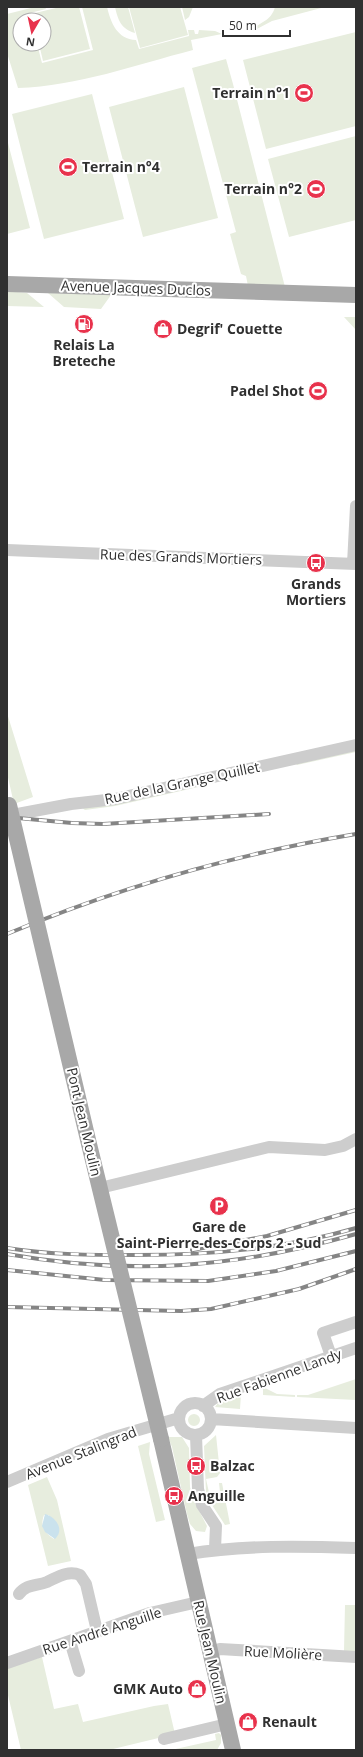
<svg xmlns="http://www.w3.org/2000/svg" width="363" height="1757" font-family="'Open Sans',sans-serif">
<rect width="100%" height="100%" fill="#fff"/>
<path fill="#e7edde" fill-rule="evenodd" d="M35,7H45L46,9L30,13L31,20H20V44H37L42,63L93,50L82,7H107C111,23 117,39 136,40L139,49L189,36L188,30H194L195,34H198L199,30L215,31L222,34L191,40L193,50C135,65 78,86 18,88L7,53V14Z
M60,7H79L90,49L43,61L39,44H44V20H33L31,14Z
M115,7H128L135,33C121,29 118,20 115,7Z
M129,7H180L188,35L140,48Z
M182,7H193L189,17L185,20Z
M275,7H325L272,21L253,31C255,23 271,23 275,7Z
M356,32V126L266,149L243,60Z
M226,59L233,84L285,287L248,286L246,276L241,274L230,234L236,232L192,68Z
M184,87L218,218L143,237L109,107Z
M92,94L124,219L44,239L12,114Z
M356,136V220L289,237L268,159Z
M7,139L30,228L7,234Z
M7,291L27,293L44,307L7,306Z
M48,293L111,295L101,309L64,307Z
M344,317H356V330Z
M7,713L33,797L14,804L7,773Z
M356,750V752L297,765L296,764Z
M206,783L207,785L115,806L85,810L82,808Z
M356,1379V1400L297,1397V1395H308Z
M265,1388L277,1394L295,1395V1397L263,1395V1389Z
M241,1394L240,1409L215,1407L218,1403Z
M188 1420a6 6 0 1 1 12 0a6 6 0 1 1-12 0Z
M216,1435L220,1473L217,1477L206,1479L210,1497H214L215,1502L221,1501L219,1483H222L230,1524L225,1525L212,1505L206,1492L204,1446Z
M168,1437H182L189,1448L190,1487L194,1501L207,1526L205,1532L196,1531L190,1524L187,1514L172,1447Z
M150,1442L149,1454L165,1520L156,1522L138,1446Z
M47,1477L57,1500L71,1561L48,1566L28,1485ZM44,1515H49L54,1539C44,1532 40,1526 44,1515Z
M345,1605H356L355,1652L344,1651Z
M42,1657L54,1709L78,1704L83,1722L154,1706L168,1704L175,1734L109,1750H21L7,1691V1668Z
M219,1733L221,1735V1743L217,1750H171L216,1740L215,1734Z"/>
<path fill="#cae2ed" d="M45,1514C56,1517 65,1530 55,1539L45,1532L42,1526Z"/>
<g fill="none" stroke-linecap="round" stroke-linejoin="round">
<path stroke="#cdcdcd" stroke-width="12" d="M7,550L356,564
M353,564L356,506
M7,816L71,804L115,799L356,745
M100,1188L269,1147L325,1150L343,1146L356,1139
M331,1356L323,1333L356,1322
M179 1419a16 16 0 1 1 32 0a16 16 0 1 1-32 0Z
M203,1406L220,1394L356,1348
M211,1419L356,1428
M196,1435L198,1489L202,1505L216,1526L215,1549
M7,1482L108,1439L179,1418
M188,1554C243,1545 300,1546 356,1548
M19,1594C26,1584 37,1586 47,1582C58,1577 68,1570 80,1575L86,1584L97,1631
M70,1641L79,1671
M211,1652L220,1649L356,1657
M7,1663L150,1613L198,1602
M164,1739L227,1724"/>
<path stroke="#a8a8a8" stroke-width="16" d="M7,284L356,295
M161,1439L233,1750"/>
<defs>
<path id="rail" d="M7,817L72,823L103,824L269,814
M7,934C119,887 237,854 356,834
M7,1248C50,1255 94,1255 137,1255C212,1255 284,1249 356,1228
M192,1250L267,1236L356,1210
M7,1254C130,1276 236,1268 356,1234
M7,1270L105,1280L208,1281L276,1271L356,1251
M7,1307L181,1311L211,1309L299,1289L356,1269"/>
</defs>
<use href="#rail" stroke="#858585" stroke-width="4"/>
<use href="#rail" stroke="#fff" stroke-width="2.5" stroke-dasharray="8" stroke-linecap="butt"/>
<path stroke="#a8a8a8" stroke-width="16" d="M9,805L89,1144L161,1439"/>
</g>
<defs>
<symbol id="stadium-disc" viewBox="-11 -11 22 22"><circle r="9.5" fill="#e8324c" stroke="#fff"/><path d="M0-5a6.5 5 0 1 0 0 10a6.5 5 0 1 0 0-10ZM-3.5-1.8h7v3.6h-7Z" fill="#fff"/></symbol>
<symbol id="fuel-disc" viewBox="-11 -11 22 22"><circle r="9.5" fill="#e8324c" stroke="#fff"/><path d="M-5.5-6h7V0h2V4h1.3V-2.5L3-4.5l.8-.8L6-3V5H2.5V1h-1V6h-7ZM-4.2-4.7v3.2H.2V-4.7Z" fill="#fff"/></symbol>
<symbol id="shop-disc" viewBox="-11 -11 22 22"><circle r="9.5" fill="#e8324c" stroke="#fff"/><path d="M-5-2.5h2.3a2.7 3.5 0 0 1 5.4 0H5L5.5 6h-11ZM-1.5-2.5h3a1.5 2.3 0 0 0-3 0Z" fill="#fff"/></symbol>
<symbol id="bus-disc" viewBox="-11 -11 22 22"><circle r="9.5" fill="#e8324c" stroke="#fff"/><path d="M-5-6H5V4H4V6H2V4H-2V6H-4V4H-5ZM-3.5-4V0h7V-4ZM-3.5 1.2v1.5H-2V1.2ZM2 1.2v1.5H3.5V1.2Z" fill="#fff"/></symbol>
<symbol id="parking-disc" viewBox="-11 -11 22 22"><circle r="9.5" fill="#e8324c" stroke="#fff"/><path d="M-3.5-5.5H1a3.5 3.5 0 0 1 0 7H-1V5.5H-3.5ZM-1-3.4V-.6H.8a1.4 1.4 0 0 0 0-2.8Z" fill="#fff"/></symbol>
</defs>
<g fill-rule="evenodd">
<use href="#stadium-disc" x="293" y="82" width="22" height="22"/>
<use href="#stadium-disc" x="57" y="156" width="22" height="22"/>
<use href="#stadium-disc" x="305" y="178" width="22" height="22"/>
<use href="#fuel-disc" x="73" y="313" width="22" height="22"/>
<use href="#shop-disc" x="152" y="318" width="22" height="22"/>
<use href="#stadium-disc" x="307" y="380" width="22" height="22"/>
<use href="#bus-disc" x="305" y="552" width="22" height="22"/>
<use href="#parking-disc" x="208" y="1195" width="22" height="22"/>
<use href="#bus-disc" x="185" y="1455" width="22" height="22"/>
<use href="#bus-disc" x="163" y="1485" width="22" height="22"/>
<use href="#shop-disc" x="186" y="1678" width="22" height="22"/>
<use href="#shop-disc" x="237" y="1711" width="22" height="22"/>
</g>
<g text-anchor="middle" stroke-width="4" stroke-linejoin="round" paint-order="stroke">
<g font-size="14" font-weight="bold" fill="#303030" stroke="#fff" text-anchor="start">
<text x="290" y="98" text-anchor="end">Terrain n°1</text>
<text x="82" y="172">Terrain n°4</text>
<text x="302" y="194" text-anchor="end">Terrain n°2</text>
<text x="177" y="334">Degrif' Couette</text>
<text x="84" y="350" text-anchor="middle">Relais La<tspan x="84" dy="16">Breteche</tspan></text>
<text x="304" y="396" text-anchor="end">Padel Shot</text>
<text x="316" y="589" text-anchor="middle">Grands<tspan x="316" dy="16">Mortiers</tspan></text>
<text x="219" y="1232" text-anchor="middle">Gare de<tspan x="219" dy="16">Saint-Pierre-des-Corps 2 - Sud</tspan></text>
<text x="210" y="1471">Balzac</text>
<text x="188" y="1501">Anguille</text>
<text x="183" y="1694" text-anchor="end">GMK Auto</text>
<text x="262" y="1727">Renault</text>
</g>
<g font-size="14" fill="#303030" stroke="#fff">
<text transform="translate(136 288) rotate(2)" y="5">Avenue Jacques Duclos</text>
<text transform="translate(181 557) rotate(2)" y="5">Rue des Grands Mortiers</text>
<text transform="translate(182 783) rotate(-12)" y="5">Rue de la Grange Quillet</text>
<text transform="translate(84 1122) rotate(77)" y="5">Pont Jean Moulin</text>
<text transform="translate(279 1376) rotate(-20)" y="5">Rue Fabienne Landy</text>
<text transform="translate(81 1453) rotate(-22)" y="5">Avenue Stalingrad</text>
<text transform="translate(102 1631) rotate(-18)" y="5">Rue André Anguille</text>
<text transform="translate(210 1652) rotate(77)" y="5">Rue Jean Moulin</text>
<text transform="translate(283 1653) rotate(3)" y="5">Rue Molière</text>
</g>
</g>
<rect width="363" height="1757" fill="none" stroke="#303030" stroke-width="16"/>
<g transform="translate(32 32) rotate(189)"><circle r="19" fill="#ffffff" stroke="#acacac"/>
<path d="M0-3L7 15L0 10L-7 15Z" fill="#e8324c"/>
<text y="-6" font-size="11" font-weight="bold" text-anchor="middle" fill="#303030">N</text>
</g>
<path d="M223 30v6h67v-6" fill="none" stroke="#303030" stroke-width="2"/>
<text x="229" y="30" font-size="12" fill="#303030" stroke="#ffffff" stroke-width="3" paint-order="stroke">50 m</text>
</svg>
